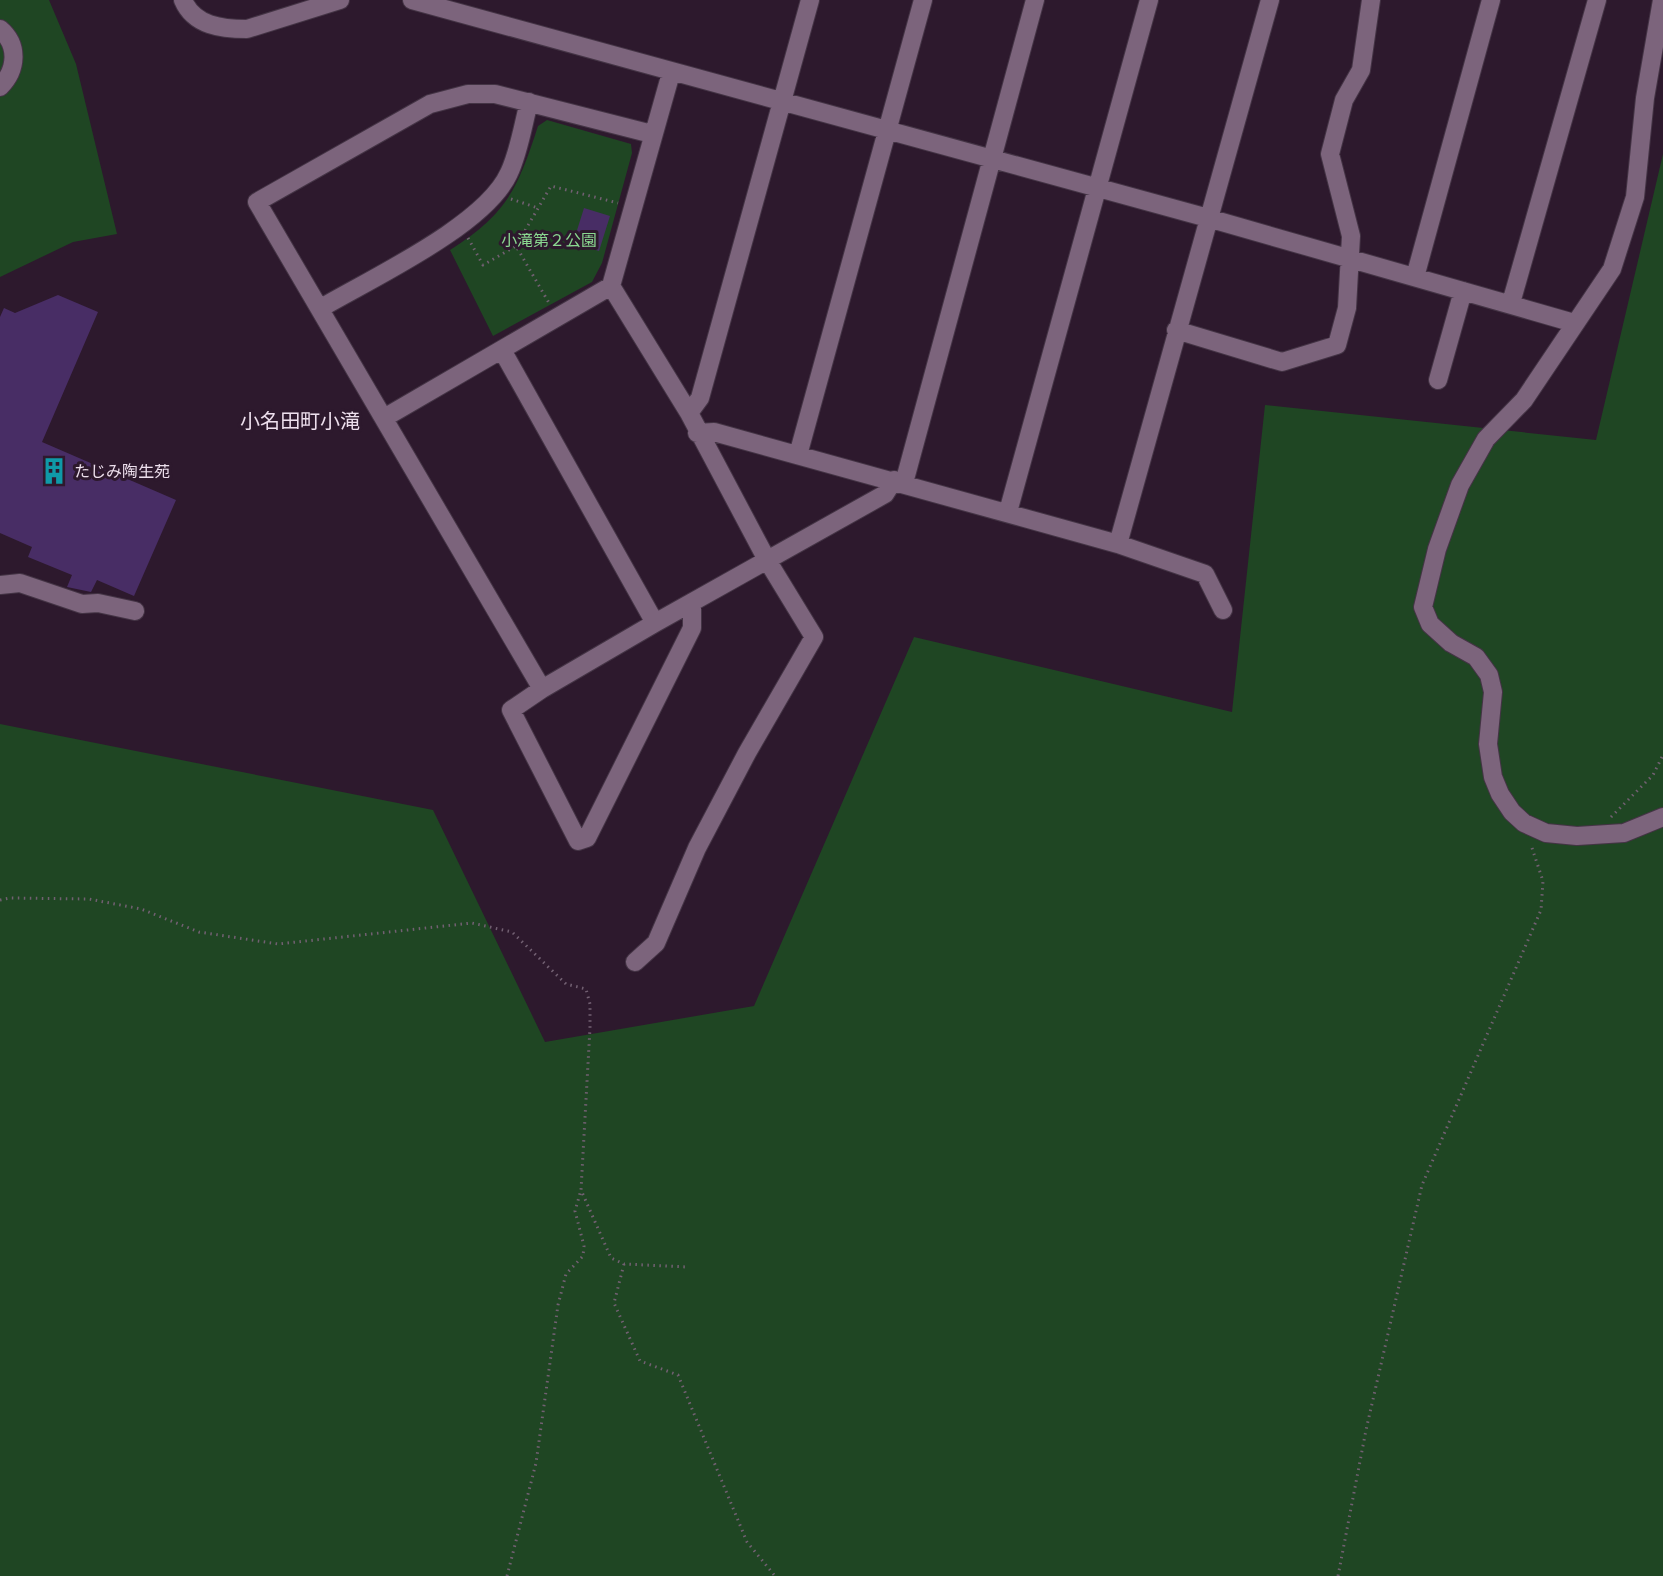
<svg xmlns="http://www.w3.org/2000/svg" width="1663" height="1576" font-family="'Archivo Narrow','Noto Sans JP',sans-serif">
<rect width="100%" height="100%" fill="#2d192d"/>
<path fill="#1f4623" d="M0,0H49L76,64L117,234L73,242L0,277Z
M547,120L631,144L632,153L602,263L592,282L493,336L450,250C507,214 518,188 538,126Z
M1663,154V1576H0V724L433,810L545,1042L754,1006L914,637L1232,712L1265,405L1596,440Z"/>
<path fill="#482d65" d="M584,208L610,216L599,251L573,243Z
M58,295L98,312L42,442L176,500L134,596L97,580L91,592L67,587L72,575L28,557L32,547L0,533V317L4,308L15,313Z"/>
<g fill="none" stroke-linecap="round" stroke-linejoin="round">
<defs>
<path id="minor" d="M183,0C194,26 222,29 247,29L340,0
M412,0L1208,218L1574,323
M1662,0L1645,98L1635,197L1612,269L1524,400L1486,439L1460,485L1437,549L1423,607L1430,624L1451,643L1476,657L1489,675L1493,692L1488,744L1493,777L1500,794L1512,812L1524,823L1546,833L1577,836L1624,833L1663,817
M0,29C19,45 17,70 0,87
M1415,277L1491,0
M611,286L689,413L767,560L814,637L747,753L697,848L656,943L635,962
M1511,303L1597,0
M321,308C372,278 486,225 509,173C519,152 523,125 529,102
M1176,330L1282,362L1337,345L1347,308L1351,236L1330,154L1344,100L1361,70L1371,0
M502,350L655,623
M1438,380L1463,291
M689,413L700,398L810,0
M384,418L611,286L671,73
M697,433L714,432L1118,544L1270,0
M798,455L923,0
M904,483L1035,0
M1008,512L1149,0
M1118,544L1205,574L1223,610
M0,585L20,583L82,604L98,603L135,611
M692,603V628L587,838L578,841L511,710L542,689L655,623L885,494L894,480
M542,689L257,202L430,104L468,94H495L652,134"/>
</defs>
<use href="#minor" stroke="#443445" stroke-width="20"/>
<path stroke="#726072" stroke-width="3" stroke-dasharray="1.5 4.5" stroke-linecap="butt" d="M511,199L538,208
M468,238L483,265L516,246L549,303
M516,246L551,186L618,203
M1611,817L1653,775L1663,755
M0,900L10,898L89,899L141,909L199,932L278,944L472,923L512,932L566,984L586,989L590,1004V1028L581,1190L611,1258L624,1264L687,1267
M624,1264L614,1303L640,1361L678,1375L747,1542L775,1576
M507,1576L536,1463L558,1305L566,1274L583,1256L584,1246L575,1211L581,1190
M1338,1576L1366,1430L1422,1185L1541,910L1543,881L1531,845"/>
<use href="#minor" stroke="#7c647c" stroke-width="18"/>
</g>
<defs>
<symbol id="building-bare" viewBox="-9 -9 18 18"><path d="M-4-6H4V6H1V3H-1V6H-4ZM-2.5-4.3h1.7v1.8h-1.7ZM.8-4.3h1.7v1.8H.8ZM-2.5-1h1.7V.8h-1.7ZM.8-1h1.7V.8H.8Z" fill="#0f9aa8" stroke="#2d192d" stroke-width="2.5" paint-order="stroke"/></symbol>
</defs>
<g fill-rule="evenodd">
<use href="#building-bare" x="35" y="452" width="38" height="38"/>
</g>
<g text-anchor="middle" stroke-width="6" stroke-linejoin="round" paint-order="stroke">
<g font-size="16" fill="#8ad890" stroke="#2d192d">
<text x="549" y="246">小滝第２公園</text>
</g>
<g font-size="16" fill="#eddfed" stroke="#2d192d" text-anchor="start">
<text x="74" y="477">たじみ陶生苑</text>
</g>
<g font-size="20" fill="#eddfed" stroke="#2d192d">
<text x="300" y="428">小名田町小滝</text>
</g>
</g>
</svg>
